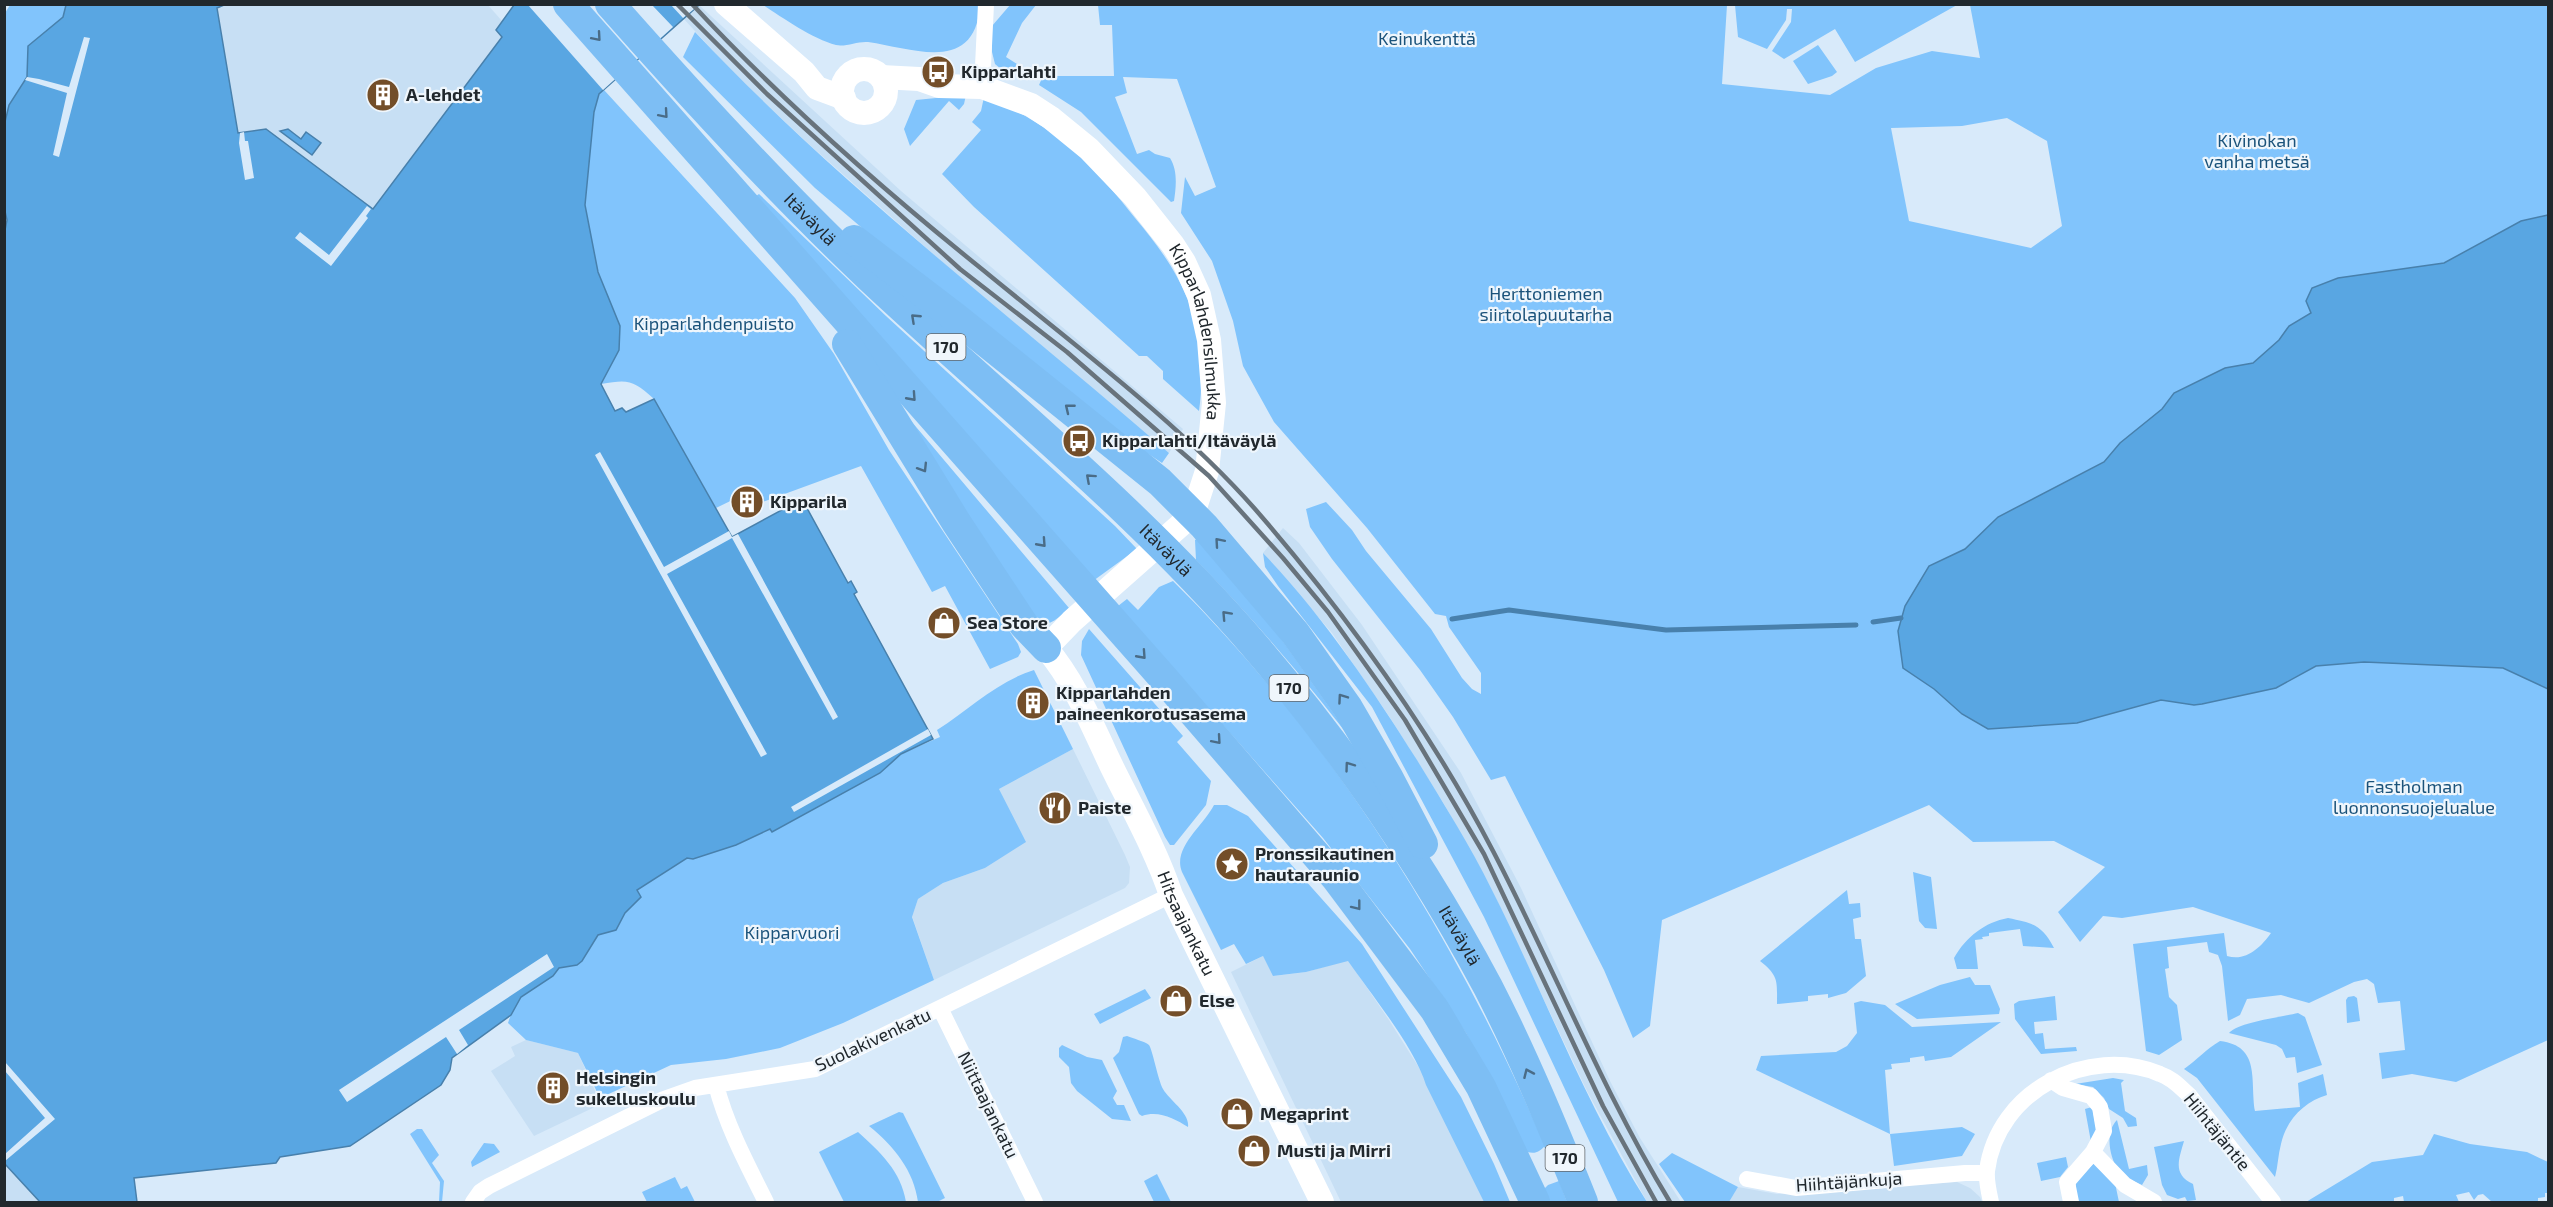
<svg xmlns="http://www.w3.org/2000/svg" width="2553" height="1207" font-family="'Exo 2',sans-serif">
<rect width="100%" height="100%" fill="#d8eafa"/>
<path fill="#c7dff4" d="M224,4L488,5L502,21L496,30L502,37L373,209L267,129L238,133L217,7Z
M699,5L901,191L1183,429L1169,453L949,268L812,147L737,77L683,18Z
M1283,528L1299,543L1362,625L1461,773L1521,888L1610,1081L1640,1138L1681,1202H1647L1587,1091L1491,888L1444,804L1389,716L1332,633L1263,553Z
M1073,749L1125,855L1130,867L1129,883L1125,888L934,980L912,916L918,899L943,883L985,868L1025,842L999,789Z
M1263,956L1274,976L1306,972L1348,960L1389,1020L1423,1074L1487,1202H1341L1231,972Z
M526,1040L578,1053L601,1104L534,1136L491,1071L515,1056L511,1047Z
M4,1164H5L40,1202H5Z
M1957,1182L1970,1188L1980,1197L1982,1202H1729L1738,1187L1777,1194Z"/>
<path fill="#81c4fc" fill-rule="evenodd" d="M10,5H66L63,17L28,46L27,77L9,105L5,126V13Z
M763,5H980C975,74 915,49 868,42C858,41 846,47 836,45C813,39 783,18 763,5Z
M1010,5H1036L1022,23L1006,57L1017,64L1013,73L1001,69L995,64L992,52V26Z
M1098,5H1727L1722,84L1830,95L1876,68L1932,51L1980,58L1970,5H2548V1040L2456,1082L2412,1074L2382,1079L2379,1053L2405,1050L2400,1001L2378,1003L2374,984L2367,979L2354,982L2309,1003L2281,995L2247,999L2240,1015L2228,1021L2222,966L2218,955L2209,952L2207,942L2167,947L2169,968L2165,969L2169,997L2177,1005L2182,1040L2159,1055L2146,1051L2133,944L2224,933L2227,956C2246,962 2261,947 2271,933L2193,907L2122,918L2103,916L2080,942L2058,912L2105,867L2054,841L1973,842L1929,805L1662,920L1650,1026L1633,1038L1604,970L1505,776L1491,780L1453,717L1420,670L1332,559L1310,527L1306,509L1326,502L1352,530L1366,551L1431,629L1462,678L1472,689L1481,694V673L1449,627L1446,616L1435,614L1367,528L1274,422L1243,366L1233,321L1212,261L1181,213L1185,177L1195,196L1216,187L1177,79L1123,77L1127,93L1115,97L1137,154L1149,150L1155,154L1170,158C1178,171 1176,187 1174,201L1171,202L1081,112L1039,85L1043,76H1114L1112,25H1100ZM2007,118L2047,141L2062,226L2031,248L1909,221L1891,128L1962,126Z
M1735,5V4L1957,5L1855,62L1835,29L1784,59L1772,51L1791,22L1792,9H1787L1786,20L1767,49L1738,37Z
M695,32C840,186 1010,315 1169,453L1162,463L1108,427L941,295L815,188L683,57Z
M1818,45L1837,72L1832,76L1808,84L1793,61Z
M604,90L795,298L834,354L889,450L1018,644L1021,652L1018,657L990,669L945,586L932,592L861,466L760,503L753,490L716,508L654,399C633,380 629,379 601,384L563,257L594,112L599,94Z
M966,95L964,104L959,110L949,101L910,146L904,129L916,100Z
M984,97C1050,121 1093,164 1135,218C1157,244 1177,271 1189,303C1201,337 1204,376 1199,411L1163,379V371L1147,356H1139L974,207L942,174L981,130L972,122L981,111Z
M759,194L886,316L1115,526L1137,549L1093,581L756,196Z
M906,415L1069,608C1059,618 1051,625 1036,626Z
M1201,537L1220,552L1368,762C1315,690 1258,624 1196,560L1195,540Z
M1263,553C1323,616 1371,687 1417,760C1443,803 1470,845 1492,890C1544,993 1585,1104 1647,1202H1618L1484,917L1372,707L1278,586L1265,567Z
M1173,581C1334,740 1456,938 1545,1146C1539,1152 1536,1154 1527,1152L1466,1033L1410,949L1323,838L1118,606L1127,599L1138,610L1159,587Z
M1089,629L1183,736L1177,742L1211,781L1206,805L1174,845H1170L1165,837L1081,655L1082,641Z
M1034,670L1073,749L999,789L1026,842L985,868L943,883L918,899L912,917L934,980L843,1023L780,1048L726,1059L671,1065L600,1098L578,1053L526,1040L508,1023C511,1014 514,1004 521,997C533,985 549,981 559,968L577,965L582,961L598,935L616,930L625,913L641,897L636,890L687,858L736,845L770,828L772,831L880,773L901,754L940,737L937,730C970,709 996,682 1034,670Z
M1214,805H1227L1248,816L1362,944L1461,1097L1494,1164L1510,1202H1484L1426,1085C1415,1048 1371,994 1348,961L1306,972L1273,976L1263,956L1246,964L1234,944L1221,950L1182,872C1172,848 1204,825 1214,805Z
M1913,872L1931,877L1937,929L1925,928L1919,921Z
M1847,890L1849,904L1860,903L1861,917L1853,919L1855,939H1861L1866,976L1846,993L1828,998V994L1808,996V1001L1777,1004C1777,981 1779,976 1760,961Z
M2008,918C2033,923 2042,925 2054,948L2023,946L2020,929L1989,933V936L1982,937L1983,939L1975,940L1978,969H1957L1954,958C1966,937 1985,922 2008,918Z
M1970,977L1975,985H1990L2000,1009L1999,1014L1917,1019L1895,1004L1940,985Z
M1145,989L1151,998L1100,1024L1094,1014Z
M2055,996L2057,1020L2034,1022L2035,1034L2043,1033L2045,1049L2076,1047L2077,1051L2041,1054L2015,1019L2014,1004L2019,1001Z
M2354,996L2357,998L2360,1021L2347,1023L2346,1000L2348,997Z
M1861,1001L1885,1005L1912,1027L2001,1022L1951,1057L1925,1061L1924,1056L1910,1058V1062L1891,1064L1892,1069L1885,1070L1890,1134L1962,1127L1975,1134L1962,1156L1894,1166L1890,1134L1756,1070L1761,1056L1836,1052L1847,1046L1857,1033L1854,1003Z
M2298,1013L2305,1017L2322,1065L2297,1073L2295,1057L2286,1058L2282,1049L2276,1045L2229,1033C2239,1022 2282,1017 2298,1013Z
M1127,1036C1134,1039 1144,1041 1149,1045C1152,1048 1158,1080 1163,1089C1170,1101 1190,1113 1188,1127C1175,1119 1159,1110 1142,1116L1139,1114L1113,1058L1119,1052L1123,1037Z
M2220,1041C2261,1046 2250,1080 2255,1111L2300,1107L2298,1083L2323,1074L2327,1095C2305,1101 2286,1120 2281,1144C2278,1155 2278,1166 2275,1177L2197,1078L2184,1069C2197,1060 2206,1049 2220,1041Z
M1062,1045L1087,1057L1102,1060L1117,1091L1113,1098L1117,1105H1124L1131,1121L1112,1119L1077,1091L1071,1083L1069,1067L1059,1057V1048Z
M2113,1078L2124,1080L2121,1083L2125,1111L2136,1118L2137,1126L2128,1127L2123,1118L2109,1109L2104,1098L2093,1087L2075,1084Z
M2092,1107L2097,1132L2091,1142L2085,1109Z
M899,1112L903,1113L945,1198L937,1202H918C914,1171 894,1146 869,1126Z
M2117,1120L2129,1169L2147,1165L2148,1175L2142,1185C2134,1181 2123,1178 2118,1170C2109,1156 2105,1132 2117,1120Z
M417,1129H422L439,1155L432,1163L444,1181L442,1202H439L440,1182L410,1134Z
M858,1132C880,1152 901,1171 906,1202H844L819,1152Z
M2434,1134L2470,1144L2527,1152L2548,1162V1193H2545V1197L2538,1198V1201L2492,1202L2483,1194L2478,1195L2474,1200L2469,1192L2456,1195L2459,1202H2404L2403,1196L2394,1198V1201L2386,1202H2306L2372,1162L2423,1155Z
M2184,1141C2179,1159 2172,1174 2193,1184L2196,1200L2187,1201L2185,1197L2178,1199L2167,1195L2162,1185L2154,1147Z
M484,1143L494,1144L500,1152L472,1167L471,1162Z
M1672,1153L1738,1187L1729,1202H1685L1659,1164Z
M2066,1157L2068,1167L2060,1177L2041,1181L2037,1163Z
M2095,1162L2115,1183L2119,1202H2076V1182Z
M1157,1174L1171,1202H1154L1144,1181Z
M675,1177L681,1189L687,1186L695,1202H647L642,1192Z
M1559,1181L1567,1202H1550L1544,1189L1548,1185Z"/>
<path fill="#59a6e2" stroke="#4880ac" stroke-width="1.5" d="M66,5H224L217,8L238,133L266,129L373,209L502,37L496,30L514,5H699L599,94L594,112L585,205L598,272L620,326L619,350L601,384L615,411L622,408L626,412L654,399L732,537L802,499L848,583L851,581L857,592L854,594L933,739L901,754L880,773L772,832L770,829L736,845L693,859L687,858L637,890L641,897L625,913L616,930L598,935L582,961L577,965L559,968L553,976L521,997L511,1015L452,1058L450,1070L441,1085L350,1146L280,1157L276,1163L134,1178L137,1202H40L4,1163V235L7,220L4,207V126L9,105L27,77L28,46L63,17Z
M288,129L301,139L306,132L321,143L312,155L280,131Z
M2548,215V689L2503,668L2364,662L2316,666L2276,688L2202,704L2194,705L2161,700L2077,723L1988,729L1962,714L1934,689L1903,668L1898,631L1905,606L1929,566L1965,549L1998,517L2104,462L2120,443L2162,409L2174,393L2225,368L2253,363L2279,340L2289,326L2311,313L2306,301L2312,288L2338,278L2444,263L2521,221Z"/>
<path fill="#d8eafa" d="M528,5H652L673,27L603,90Z
M671,5L698,4L699,5L683,18Z
M84,37L90,38L59,157L53,155L67,93L25,80L27,77L39,79L69,87Z
M244,132L245,141H248L254,178L245,180L239,143L240,133Z
M367,206L371,209L366,216L368,218L331,266L295,238L300,232L329,255Z
M600,452L664,567L729,531L732,537L738,534L838,717L833,720L732,538L667,574L767,754L761,757L595,455Z
M928,729L931,735L794,812L791,807Z
M547,954L554,967L459,1030L468,1045L457,1054L446,1037L347,1102L339,1090Z
M5,1062L55,1119L5,1161V1154L45,1118L5,1071Z"/>
<g fill="none" stroke-linecap="round" stroke-linejoin="round">
<path stroke="#4880ac" stroke-width="5" d="M1452,619L1509,610L1666,630L1856,625
M1873,622L1901,618"/>
<path stroke="#fff" stroke-width="16" d="M982,87L986,4
M940,1008L1035,1202
M2051,1080L2063,1088L2091,1096L2100,1107L2104,1131L2093,1152L2125,1185L2154,1202
M716,1085C727,1127 747,1164 766,1202
M1747,1179L1796,1188L1965,1173H1987
M473,1202L480,1192L489,1186L664,1099L695,1088L815,1069L1171,895
M1991,1202C1989,1193 1986,1181 1987,1171C1997,1091 2088,1044 2160,1074C2172,1078 2180,1087 2189,1095L2273,1202
M2071,1202L2067,1182L2093,1152"/>
<g stroke="#fff" stroke-width="24">
<path d="M726,4L804,72L817,88L844,98"/>
<circle cx="864" cy="91" r="22"/>
<path id="s1" d="M881,77L919,79L939,86L982,87L1031,105L1051,118L1089,149L1135,197L1173,245L1184,262L1199,295L1209,340L1214,403L1207,471L1193,514L1072,621L1046,648C1075,682 1092,725 1111,765C1132,808 1156,850 1171,895L1322,1202"/>
</g>
<g stroke="#7dbef4" stroke-width="30">
<path d="M568,4L1165,680L1336,878L1435,1010L1481,1087L1535,1202"/>
<path id="s2" d="M610,4C693,98 778,191 869,277C998,398 1138,510 1254,645C1344,750 1423,865 1488,987C1524,1057 1554,1130 1583,1202"/>
<path d="M854,240L956,318L1160,482L1204,526L1295,633L1348,708L1388,777L1423,844"/>
<path d="M847,344L956,522L1024,625L1046,648"/>
</g>
<path stroke="#68737c" stroke-width="4.5" d="M677,4L767,94L960,269L1067,352L1209,476L1283,558L1328,612L1405,720L1484,854L1603,1106L1656,1202
M692,4C781,100 881,188 983,270C1074,345 1177,421 1255,509C1346,614 1429,728 1493,851C1554,968 1602,1090 1670,1202"/>
</g>
<defs><path id="oneway-chevron" d="M-2-3.5L2.5 0L-2 3.5" fill="none" stroke-width="1.6" stroke-linecap="round" stroke-linejoin="round" transform="scale(1.5)"/></defs>
<g stroke="#4a6c87">
<use href="#oneway-chevron" transform="translate(597 37) rotate(49)"/>
<use href="#oneway-chevron" transform="translate(664 114) rotate(49)"/>
<use href="#oneway-chevron" transform="translate(915 318) rotate(-137)"/>
<use href="#oneway-chevron" transform="translate(912 397) rotate(48)"/>
<use href="#oneway-chevron" transform="translate(1069 408) rotate(-141)"/>
<use href="#oneway-chevron" transform="translate(923 468) rotate(58)"/>
<use href="#oneway-chevron" transform="translate(1090 478) rotate(-138)"/>
<use href="#oneway-chevron" transform="translate(1219 542) rotate(-131)"/>
<use href="#oneway-chevron" transform="translate(1042 543) rotate(48)"/>
<use href="#oneway-chevron" transform="translate(1226 615) rotate(-133)"/>
<use href="#oneway-chevron" transform="translate(1142 655) rotate(48)"/>
<use href="#oneway-chevron" transform="translate(1342 698) rotate(-125)"/>
<use href="#oneway-chevron" transform="translate(1217 740) rotate(49)"/>
<use href="#oneway-chevron" transform="translate(1349 766) rotate(-126)"/>
<use href="#oneway-chevron" transform="translate(1357 906) rotate(52)"/>
<use href="#oneway-chevron" transform="translate(1528 1073) rotate(-114)"/>
</g>
<defs>
<symbol id="bus-disc" viewBox="-11 -11 22 22"><circle r="9.5" fill="#734e29" stroke="#eff6fc"/><path d="M-5-6H5V4H4V6H2V4H-2V6H-4V4H-5ZM-3.5-4V0h7V-4ZM-3.5 1.2v1.5H-2V1.2ZM2 1.2v1.5H3.5V1.2Z" fill="#fff"/></symbol>
<symbol id="building-disc" viewBox="-11 -11 22 22"><circle r="9.5" fill="#734e29" stroke="#eff6fc"/><path d="M-4-6H4V6H1V3H-1V6H-4ZM-2.5-4.3h1.7v1.8h-1.7ZM.8-4.3h1.7v1.8H.8ZM-2.5-1h1.7V.8h-1.7ZM.8-1h1.7V.8H.8Z" fill="#fff"/></symbol>
<symbol id="shop-disc" viewBox="-11 -11 22 22"><circle r="9.5" fill="#734e29" stroke="#eff6fc"/><path d="M-5-2.5h2.3a2.7 3.5 0 0 1 5.4 0H5L5.5 6h-11ZM-1.5-2.5h3a1.5 2.3 0 0 0-3 0Z" fill="#fff"/></symbol>
<symbol id="restaurant-disc" viewBox="-11 -11 22 22"><circle r="9.5" fill="#734e29" stroke="#eff6fc"/><path d="M-5-6h1v4h1v-4h1v4h1v-4h1v5L-1.5 .5V6h-2V.5L-5-1ZM5-6V6H3V1.5H1.5Q1.5-4 5-6Z" fill="#fff"/></symbol>
<symbol id="sight-disc" viewBox="-11 -11 22 22"><circle r="9.5" fill="#734e29" stroke="#eff6fc"/><path d="M0-6L1.8-2.2L6-1.7L2.9 1.2L3.7 5.4L0 3.3L-3.7 5.4L-2.9 1.2L-6-1.7L-1.8-2.2Z" fill="#fff"/></symbol>
</defs>
<g fill-rule="evenodd">
<use href="#bus-disc" x="919" y="53" width="38" height="38"/>
<use href="#building-disc" x="364" y="76" width="38" height="38"/>
<use href="#bus-disc" x="1060" y="422" width="38" height="38"/>
<use href="#building-disc" x="728" y="483" width="38" height="38"/>
<use href="#shop-disc" x="925" y="604" width="38" height="38"/>
<use href="#building-disc" x="1014" y="684" width="38" height="38"/>
<use href="#restaurant-disc" x="1036" y="789" width="38" height="38"/>
<use href="#sight-disc" x="1213" y="845" width="38" height="38"/>
<use href="#shop-disc" x="1157" y="982" width="38" height="38"/>
<use href="#building-disc" x="534" y="1069" width="38" height="38"/>
<use href="#shop-disc" x="1218" y="1095" width="38" height="38"/>
<use href="#shop-disc" x="1235" y="1132" width="38" height="38"/>
</g>
<g text-anchor="middle" stroke-width="4.5" stroke-linejoin="round" paint-order="stroke">
<g fill="#eff6fc" stroke="#5f666b" stroke-width="1.5">
<rect x="926.5" y="334" width="39" height="26" rx="4.5"/>
<rect x="1269.5" y="675" width="39" height="26" rx="4.5"/>
<rect x="1545.5" y="1145" width="39" height="26" rx="4.5"/>
</g>
<g font-size="16" font-weight="bold" fill="#21282d">
<text x="946" y="353">170</text>
<text x="1289" y="694">170</text>
<text x="1565" y="1164">170</text>
</g>
<g font-size="18" fill="#1b537b" stroke="#eff6fc">
<text x="1427" y="45">Keinukenttä</text>
<text x="2257" y="147">Kivinokan<tspan x="2257" dy="21">vanha metsä</tspan></text>
<text x="1546" y="300">Herttoniemen<tspan x="1546" dy="21">siirtolapuutarha</tspan></text>
<text x="714" y="330">Kipparlahdenpuisto</text>
<text x="2414" y="793">Fastholman<tspan x="2414" dy="21">luonnonsuojelualue</tspan></text>
<text x="792" y="939">Kipparvuori</text>
</g>
<g font-size="18" font-weight="bold" fill="#21282d" stroke="#eff6fc" text-anchor="start">
<text x="961" y="78">Kipparlahti</text>
<text x="406" y="101">A-lehdet</text>
<text x="1102" y="447">Kipparlahti/Itäväylä</text>
<text x="770" y="508">Kipparila</text>
<text x="967" y="629">Sea Store</text>
<text x="1056" y="699">Kipparlahden<tspan x="1056" dy="21">paineenkorotusasema</tspan></text>
<text x="1078" y="814">Paiste</text>
<text x="1255" y="860">Pronssikautinen<tspan x="1255" dy="21">hautaraunio</tspan></text>
<text x="1199" y="1007">Else</text>
<text x="576" y="1084">Helsingin<tspan x="576" dy="21">sukelluskoulu</tspan></text>
<text x="1260" y="1120">Megaprint</text>
<text x="1277" y="1157">Musti ja Mirri</text>
</g>
<g font-size="18" fill="#21282d" stroke="#eff6fc">
<text dy="6" stroke="none"><textPath href="#s2" startOffset="294">Itäväylä</textPath></text>
<text dy="6" stroke="none"><textPath href="#s1" startOffset="447">Kipparlahdensilmukka</textPath></text>
<text dy="6" stroke="none"><textPath href="#s2" startOffset="780">Itäväylä</textPath></text>
<text dy="6" stroke="none"><textPath href="#s1" startOffset="1143">Hitsaajankatu</textPath></text>
<text dy="6" stroke="none"><textPath href="#s2" startOffset="1266">Itäväylä</textPath></text>
<text transform="translate(873 1040) rotate(-25)" y="6">Suolakivenkatu</text>
<text transform="translate(988 1105) rotate(64)" y="6">Niittaajankatu</text>
<text transform="translate(2217 1132) rotate(51)" y="6">Hiihtäjäntie</text>
<text transform="translate(1849 1182) rotate(-4)" y="6">Hiihtäjänkuja</text>
</g>
</g>
<rect width="2553" height="1207" fill="none" stroke="#21282d" stroke-width="12"/>
</svg>
